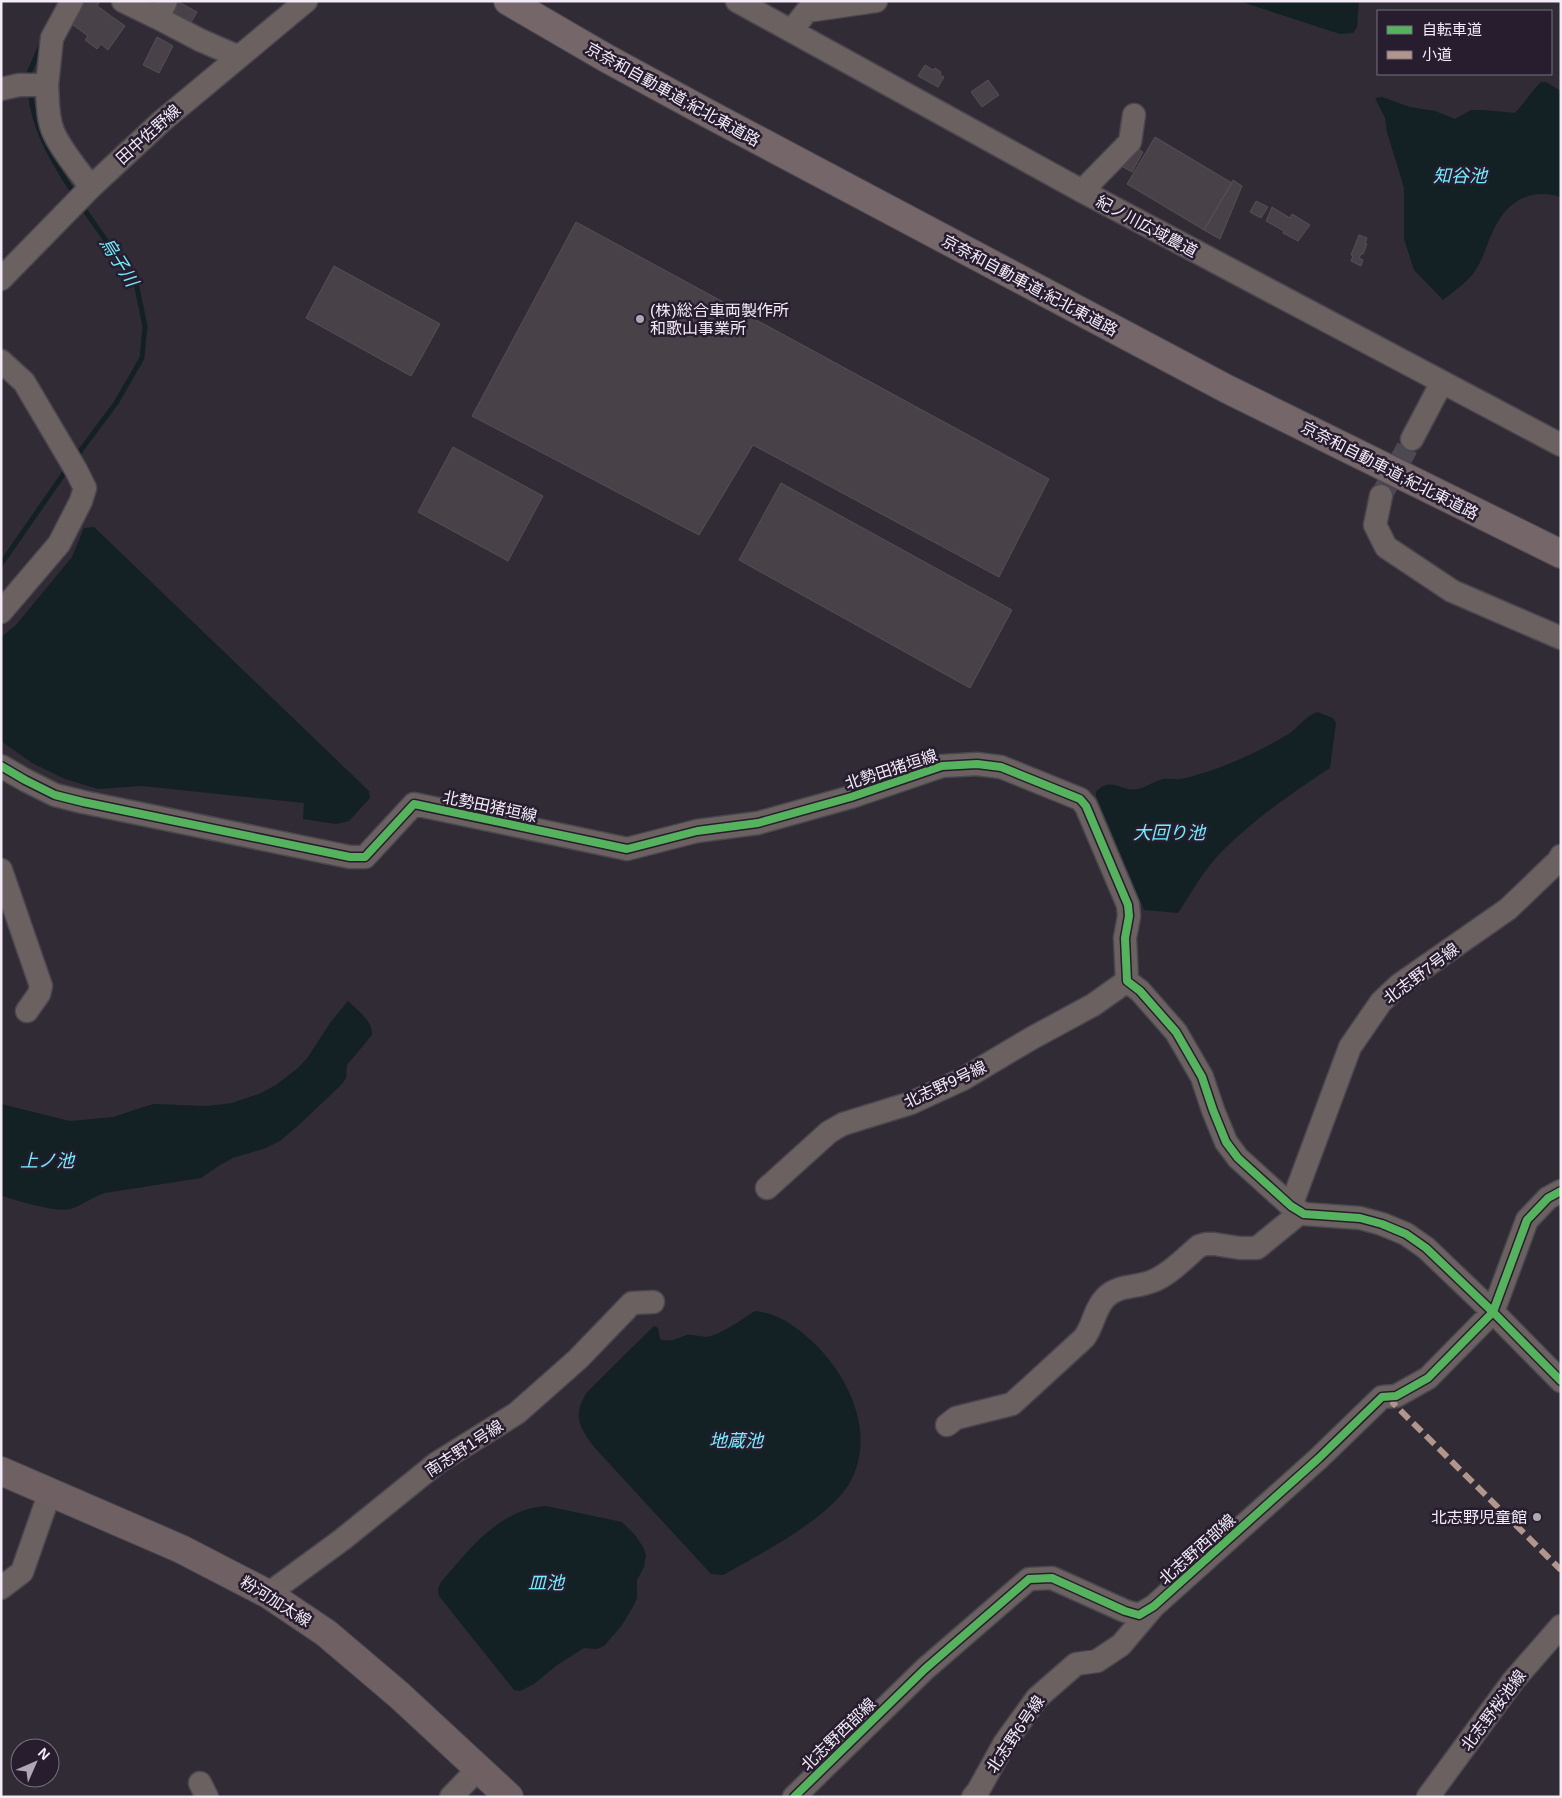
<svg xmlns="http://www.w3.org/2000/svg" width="1562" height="1798" font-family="Arial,'Noto Sans JP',sans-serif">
<rect width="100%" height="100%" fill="#302b35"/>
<path fill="#132124" d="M1239,1H1359L1357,27L1353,33L1340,34Z
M1541,82H1546L1561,91V197C1533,188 1510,199 1496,225C1488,239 1484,258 1475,271C1467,283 1454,291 1443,300L1414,270L1404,239V188L1387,132L1385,118L1375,98L1382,97L1410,107L1435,111L1455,119L1471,110H1483L1515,113C1525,103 1531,91 1541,82Z
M94,527L369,791L370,798L349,821L336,824L303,819L304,803L142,786L98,789L65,779L32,763L1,741V637L15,626L72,557L84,528Z
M1317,712L1333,718L1336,723L1330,768C1289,795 1248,823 1215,859C1201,875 1190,895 1178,913L1144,910L1096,796V792C1112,775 1122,793 1138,789C1147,787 1154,781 1163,779C1169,778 1175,780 1181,779C1217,771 1255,754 1287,735C1297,729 1305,716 1317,712Z
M348,1001C357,1010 373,1021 372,1035L347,1065L346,1078L342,1084L301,1123L280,1141L266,1148L233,1158L220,1165L201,1178L105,1193C92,1197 80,1207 70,1209C55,1213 17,1200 1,1196V1104L70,1121L113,1117L153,1104L207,1106L232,1103L261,1093L276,1085L298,1068L308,1057L330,1023Z
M755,1311C778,1313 797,1327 814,1343C850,1378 877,1436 849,1484C827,1520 760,1554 723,1575L711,1574L594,1447C579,1426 572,1416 587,1392L654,1326L658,1328L660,1339C671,1343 677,1338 687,1335C693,1334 699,1337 706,1337C723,1334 740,1320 755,1311Z
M546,1506L622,1522L635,1535L643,1547L646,1555L644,1567L637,1580V1598L634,1605L622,1625L604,1646L597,1649L584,1648L557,1665L534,1684L520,1691L514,1690L439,1596L438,1589L441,1582C469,1550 499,1509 546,1506Z"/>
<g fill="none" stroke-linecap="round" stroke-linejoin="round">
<path stroke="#132124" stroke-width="5" d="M29,79V73L42,43
M30,90C33,129 54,163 75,195
M75,458L116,403L142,358L145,326L136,283L81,205
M1,564L67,469"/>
</g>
<path fill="#484148" stroke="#564f56" d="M79,1H100L97,6L125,26L108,50L101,44L97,49L85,40L88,36L68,21Z
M177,1L197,12L189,26L168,15Z
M157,37L173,46L159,73L143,65Z
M925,65L933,70L935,68L941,72L940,75L944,77L938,87L918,76Z
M988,80L999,95L982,107L971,92Z
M1155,137L1232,183L1204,230L1127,184Z
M1134,147L1143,152L1132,172L1123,167Z
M1233,180L1242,186L1220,239L1204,230Z
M1256,201L1268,207L1261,218L1250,212Z
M1272,207L1290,218L1292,214L1310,225L1298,241L1283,233L1284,231L1266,221Z
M576,222L1049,479L999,577L753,445L699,535L472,416Z
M1359,235L1367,238L1365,243L1367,244L1363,254H1361L1359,258L1363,260L1361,266L1351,261L1353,256L1351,255Z
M334,266L440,324L411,376L306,318Z
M453,447L543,496L508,561L418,512Z
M781,483L1012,610L970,688L739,560Z"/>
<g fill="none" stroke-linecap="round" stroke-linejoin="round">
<path stroke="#4d4852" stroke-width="22" stroke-dasharray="22 11" stroke-linecap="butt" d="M1381,496L1412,439"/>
<defs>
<path id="minor" d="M123,1L158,18L166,1
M737,1L1082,191L1561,445
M158,18L200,40L239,57
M792,30L807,11L876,1
M47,85C48,100 47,117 53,131C59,147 80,173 91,187
M1,89L19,85H47L52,38L72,1
M1082,191L1130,142L1134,115
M1,279L91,187L162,121L306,1
M1,361L24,382L76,470L85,488L81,501L59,544L1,612
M1412,439L1442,382
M1381,496L1375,525L1386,547L1452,591L1561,638
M1,766L25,780L55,795L83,802L350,857H365L414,804L627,849L697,831L758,823L851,797L942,766L977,764L1001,767L1080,799L1086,806L1128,905L1129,916L1125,938L1127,981L1140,991L1176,1032L1202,1077L1213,1110L1226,1142L1238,1158L1291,1206L1304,1214L1360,1218L1382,1224L1406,1234L1426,1248L1493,1312L1561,1381
M1,870L41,986L39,994L27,1011
M767,1188L829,1132L843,1124L911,1103L963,1079L1032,1038L1093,1005L1127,981
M1291,1206L1350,1047L1381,1002L1399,985L1508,909L1558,861L1561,856
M947,1425L956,1418L1012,1404L1084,1338C1094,1325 1094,1309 1106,1297C1119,1284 1137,1288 1153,1281C1170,1274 1185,1258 1199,1246L1206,1244H1214L1240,1248H1257L1301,1212
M1,1588L22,1572L50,1492
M268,1594L343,1539L437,1463L517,1413L578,1359L632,1303L653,1302
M200,1783L207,1797
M451,1797L479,1768
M794,1797L925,1669L1029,1579L1052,1578L1125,1611L1139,1615L1154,1606L1319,1458L1382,1397L1396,1396L1428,1378L1493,1312L1527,1220L1548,1198L1561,1191
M973,1797L978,1791L1004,1744L1037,1698L1076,1664L1097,1661L1121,1645L1154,1606
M1428,1797L1513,1681L1561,1626"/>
<path id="major" d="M1,1471L181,1549L268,1594L326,1633L399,1695L509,1797"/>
<path id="highway" d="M508,1L606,58L707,113L1227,389L1561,554"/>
</defs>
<use href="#minor" stroke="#4b474f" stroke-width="25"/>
<use href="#major" stroke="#4b474f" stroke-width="30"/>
<use href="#highway" stroke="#4b474f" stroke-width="30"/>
<use href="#minor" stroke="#6c6161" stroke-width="22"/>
<use href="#major" stroke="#6f6163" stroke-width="28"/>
<use href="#highway" stroke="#746669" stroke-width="28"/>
<path stroke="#b2968c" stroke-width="6" stroke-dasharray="12 6" stroke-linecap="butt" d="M1396,1396L1393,1403L1561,1570"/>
<defs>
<path id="cycleway" d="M1,766L25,780L55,795L83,802L350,857H365L414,804L627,849L697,831L758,823L851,797L942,766L977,764L1001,767L1080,799L1086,806L1128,905L1129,916L1125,938L1127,981L1140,991L1176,1032L1202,1077L1213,1110L1226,1142L1238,1158L1291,1206L1304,1214L1360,1218L1382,1224L1406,1234L1426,1248L1493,1312L1561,1381
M794,1797L925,1669L1029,1579L1052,1578L1125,1611L1139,1615L1154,1606L1319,1458L1382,1397L1396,1396L1428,1378L1493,1312L1527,1220L1548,1198L1561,1191"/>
</defs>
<use href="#cycleway" stroke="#271d2f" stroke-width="11"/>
<use href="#cycleway" stroke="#56b35d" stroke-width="8"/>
</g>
<g fill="#afa8b4" stroke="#271d2f" stroke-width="2">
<circle cx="640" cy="319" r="5"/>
<circle cx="1537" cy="1517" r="5"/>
</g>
<g text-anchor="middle" stroke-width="5" stroke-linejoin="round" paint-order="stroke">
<g font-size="16" fill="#f3ecf8" stroke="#271d2f">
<text transform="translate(673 94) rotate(29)" y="6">京奈和自動車道;紀北東道路</text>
<text transform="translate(148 134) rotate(-42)" y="6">田中佐野線</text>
<text transform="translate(1147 226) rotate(28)" y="6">紀ノ川広域農道</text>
<text transform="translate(1030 285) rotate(28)" y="6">京奈和自動車道;紀北東道路</text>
<text transform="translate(1390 470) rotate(27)" y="6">京奈和自動車道;紀北東道路</text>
<text transform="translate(891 769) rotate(-18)" y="6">北勢田猪垣線</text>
<text transform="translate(490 806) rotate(12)" y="6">北勢田猪垣線</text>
<text transform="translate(1421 973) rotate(-37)" y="6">北志野7号線</text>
<text transform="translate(945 1084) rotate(-25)" y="6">北志野9号線</text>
<text transform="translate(464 1448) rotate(-33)" y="6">南志野1号線</text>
<text transform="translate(1197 1549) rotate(-42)" y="6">北志野西部線</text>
<text transform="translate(276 1601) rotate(32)" y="6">粉河加太線</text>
<text transform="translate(1493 1710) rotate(-53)" y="6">北志野桜池線</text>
<text transform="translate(838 1734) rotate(-44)" y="6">北志野西部線</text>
<text transform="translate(1015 1734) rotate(-56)" y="6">北志野6号線</text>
</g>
<g font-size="16" fill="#f3ecf8" stroke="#271d2f" text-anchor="start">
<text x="650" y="316">(株)総合車両製作所<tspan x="650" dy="18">和歌山事業所</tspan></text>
<text x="1527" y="1523" text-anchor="end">北志野児童館</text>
</g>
<g font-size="18" font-style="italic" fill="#70eefe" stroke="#271d2f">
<text x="1460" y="182">知谷池</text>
<text transform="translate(119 262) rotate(58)" y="6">烏子川</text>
<text x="1169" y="839">大回り池</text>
<text x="47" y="1167">上ノ池</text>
<text x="736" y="1447">地蔵池</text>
<text x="546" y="1589">皿池</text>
</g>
</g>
<rect width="1562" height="1798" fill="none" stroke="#f3ecf8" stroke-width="5"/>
<rect x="1377" y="10" width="175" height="65" fill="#271d2f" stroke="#79707f"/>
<rect x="1387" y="26" width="25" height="8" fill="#56b35d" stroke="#79707f"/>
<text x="1422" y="35" font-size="15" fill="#f3ecf8">自転車道</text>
<rect x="1387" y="51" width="25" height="8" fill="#b2968c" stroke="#79707f"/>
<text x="1422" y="60" font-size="15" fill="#f3ecf8">小道</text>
<g transform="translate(35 1763) rotate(45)"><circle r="24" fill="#271d2f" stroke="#79707f"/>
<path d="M0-4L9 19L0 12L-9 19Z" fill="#afa8b4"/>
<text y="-8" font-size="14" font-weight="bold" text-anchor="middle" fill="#f3ecf8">N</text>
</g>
</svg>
